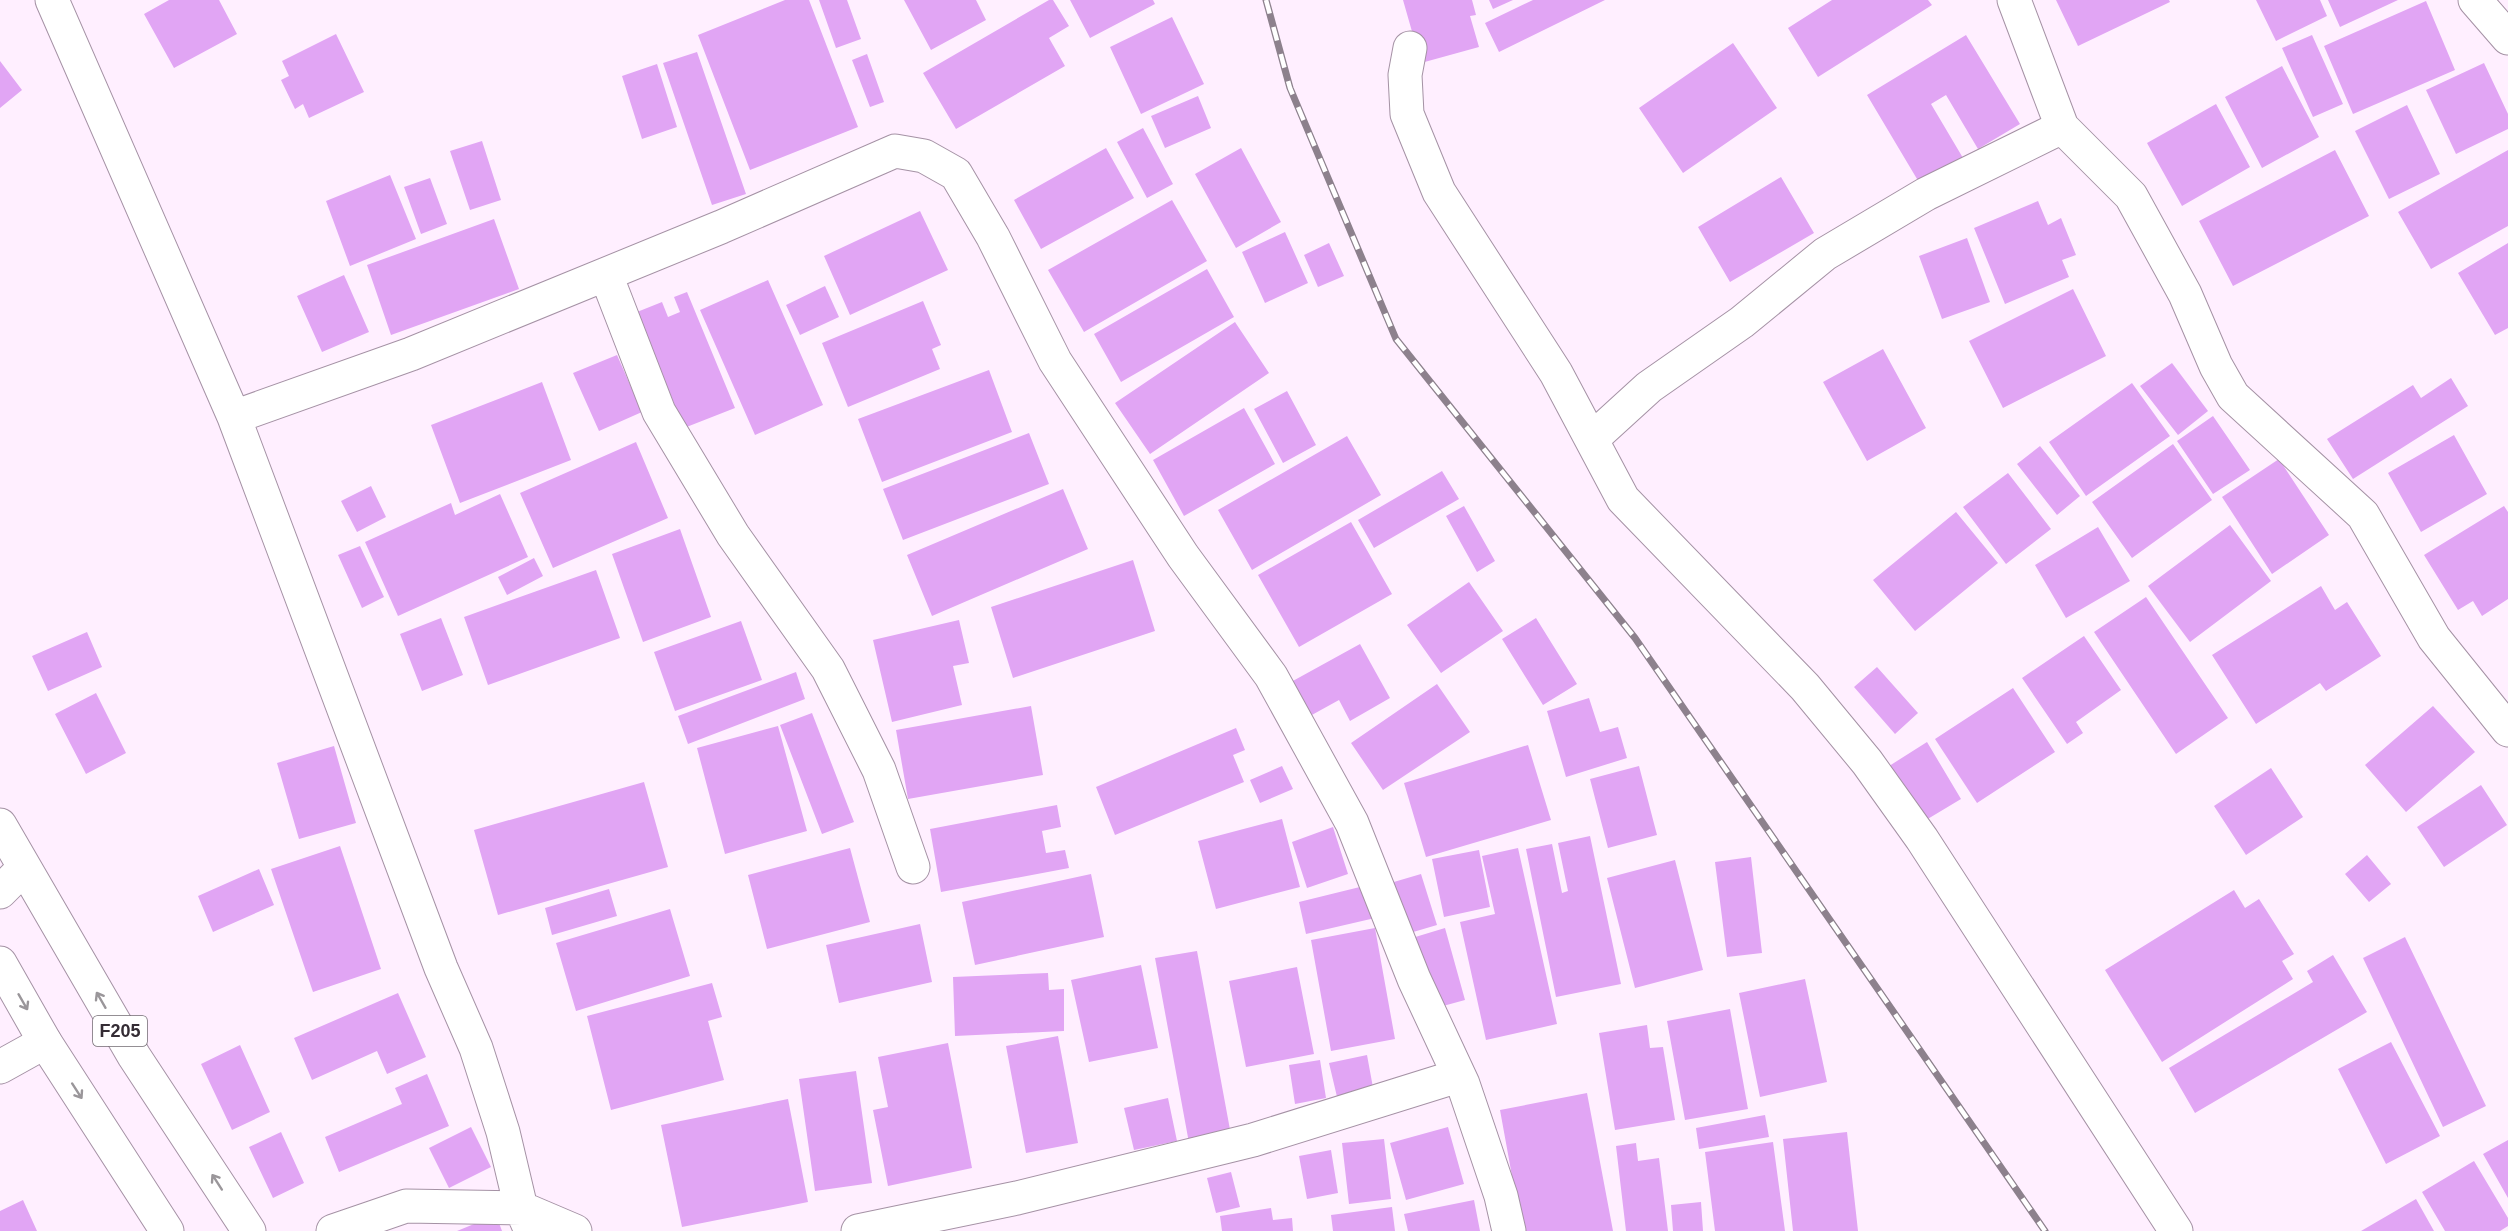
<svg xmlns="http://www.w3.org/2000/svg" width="2508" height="1231" font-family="Arial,sans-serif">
<rect width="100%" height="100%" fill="#ffefff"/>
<path fill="#e1a5f4" d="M169,0H219L237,34L174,68L144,14Z
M785,0H809L858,127L750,170L698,35Z
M819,0H847L861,39L836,48Z
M904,0H976L986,20L931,50Z
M1049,0H1053L1069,26L1049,38L1065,66L956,129L923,73Z
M1070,0H1153L1155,4L1090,38Z
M1403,0H1472L1476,15L1470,16L1479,47L1421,63Z
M1489,0H1513L1493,9Z
M1533,0H1605L1499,52L1485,23Z
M1832,0H1928L1932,5L1818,77L1788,28Z
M2056,0H2169L2170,2L2078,46Z
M2256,0H2320L2327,16L2276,41Z
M2328,0H2398L2340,27Z
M2426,1L2455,70L2353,114L2324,46Z
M1172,17L1204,84L1141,114L1110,47Z
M336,34L364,92L309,118L303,104L295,109L281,80L289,76L282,61Z
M1966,35L2020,124L1978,149L1946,95L1931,104L1963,158L1920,184L1867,95Z
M2312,35L2343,104L2313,117L2282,48Z
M1733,43L1777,108L1683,173L1639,108Z
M697,52L746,194L712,205L663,63Z
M867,54L884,102L870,107L852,60Z
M0,61L22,90L0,108Z
M2484,63L2508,114V129L2456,154L2426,90Z
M657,64L677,127L642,139L622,76Z
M2282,66L2319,137L2262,168L2225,97Z
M1198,96L1211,128L1165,148L1151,116Z
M2216,104L2250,167L2182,206L2147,143Z
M2407,105L2440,174L2389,199L2355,131Z
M1143,128L1173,184L1147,198L1117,142Z
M482,141L501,200L470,210L450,151Z
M1106,148L1134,198L1041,249L1014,200Z
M1241,148L1281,222L1236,248L1195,174Z
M2335,150L2369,216L2233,286L2199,221Z
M2508,150V226L2431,269L2398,212Z
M390,175L416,239L350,266L326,201Z
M1781,177L1814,233L1730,282L1698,227Z
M430,178L447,224L421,234L404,187Z
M1172,200L1207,261L1084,332L1048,270Z
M2038,201L2048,225L2061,218L2076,255L2062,260L2069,277L2005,304L1974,228Z
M920,211L948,270L850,315L824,256Z
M494,219L519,289L391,335L367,265Z
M1285,232L1308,283L1265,303L1242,252Z
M1967,238L1990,302L1942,319L1919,256Z
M1329,243L1344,276L1318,287L1304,255Z
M2508,243V328L2495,335L2458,273Z
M1207,269L1234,317L1121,382L1094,334Z
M344,275L369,332L322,352L297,296Z
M768,280L823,405L755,435L700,310Z
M825,286L839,317L800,335L786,305Z
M2073,289L2106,356L2003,408L1969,341Z
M687,292L735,408L684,428L637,312L662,302L668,317L680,312L674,297Z
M923,301L941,345L932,349L940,369L848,407L822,343Z
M1235,322L1269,373L1150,454L1115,403Z
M1883,349L1926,428L1867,461L1823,382Z
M617,355L642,412L599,431L573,373Z
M2172,363L2208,411L2178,435L2140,386Z
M989,370L1012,432L882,482L858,419Z
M2451,378L2468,406L2353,479L2327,439L2413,385L2421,398Z
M542,382L571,460L460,503L431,425Z
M2132,383L2170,436L2086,496L2049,442Z
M1287,391L1316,445L1283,463L1254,409Z
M1244,408L1275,464L1184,516L1153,460Z
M2213,416L2250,470L2213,494L2177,441Z
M1029,433L1049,484L903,540L883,489Z
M2454,435L2487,494L2421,532L2388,473Z
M1347,436L1381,495L1252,570L1218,510Z
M636,442L668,518L553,568L520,493Z
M2173,444L2212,500L2132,558L2092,502Z
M2040,446L2080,496L2057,515L2017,464Z
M2279,459L2329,535L2272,574L2222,497Z
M1442,471L1459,499L1374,548L1358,520Z
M2008,473L2051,529L2006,564L1963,507Z
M371,486L386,517L357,532L341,501Z
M1063,489L1088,549L932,616L907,555Z
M500,494L528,557L398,616L365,542L451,503L455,515Z
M1464,506L1495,561L1477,572L1446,516Z
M2504,506L2508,512V599L2482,616L2473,601L2458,610L2424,555Z
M1956,512L1998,563L1915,631L1873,580Z
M1351,522L1392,594L1299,647L1258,575Z
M2230,525L2271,581L2190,642L2148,586Z
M2098,527L2130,581L2066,618L2035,565Z
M680,529L711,617L643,642L612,554Z
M360,546L384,597L362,608L338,555Z
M534,558L543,576L507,595L498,577Z
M1133,560L1155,631L1013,678L991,607Z
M596,570L620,638L488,685L464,617Z
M1469,582L1503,631L1441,673L1407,625Z
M2321,586L2335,610L2347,602L2381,656L2326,691L2320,683L2256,724L2212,655Z
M2146,597L2228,718L2176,754L2094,632Z
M441,618L463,675L422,691L400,634Z
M1536,618L1577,684L1543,705L1502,639Z
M959,620L969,663L953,666L962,705L892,722L873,640Z
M741,621L762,680L675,711L654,652Z
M87,632L102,667L48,691L32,656Z
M2084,636L2121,690L2076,722L2083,733L2067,744L2022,678Z
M1360,644L1390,698L1350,721L1339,700L1310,716L1291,682Z
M1877,667L1918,713L1895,734L1854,687Z
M796,672L805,699L688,744L678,716Z
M1437,684L1470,732L1383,790L1351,743Z
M2013,688L2055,752L1977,803L1935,739Z
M96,693L126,753L86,774L55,714Z
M1589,698L1600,732L1618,727L1627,758L1566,777L1547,711Z
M1031,706L1043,775L908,799L896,730Z
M2433,706L2475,752L2406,812L2365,765Z
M812,713L854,822L822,834L780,725Z
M778,726L807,831L725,854L697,748Z
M1236,728L1245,750L1233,755L1244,782L1115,835L1096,787Z
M1927,742L1961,799L1921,823L1886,768Z
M1528,745L1551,820L1426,857L1404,783Z
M334,746L356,823L299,839L277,763Z
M1282,766L1293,789L1260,803L1250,780Z
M1639,766L1657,835L1608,848L1590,779Z
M2271,768L2303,817L2246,855L2214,806Z
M644,782L668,867L498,915L474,830Z
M2481,785L2507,825L2444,867L2417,827Z
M1057,805L1061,827L1042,831L1046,853L1065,850L1069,868L941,892L930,829Z
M1282,819L1300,887L1216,909L1198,841Z
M1333,827L1348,874L1307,888L1292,842Z
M1590,836L1621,984L1556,997L1526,849L1552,844L1562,893L1568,891L1558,843Z
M340,846L381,969L313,992L271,869Z
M850,848L870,922L767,949L748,875Z
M1518,848L1557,1024L1486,1040L1460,922L1495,914L1482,856Z
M1479,850L1490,907L1444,917L1432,859Z
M2367,855L2391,884L2369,902L2345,874Z
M1751,857L1762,953L1727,957L1715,862Z
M1675,860L1703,970L1635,988L1607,878Z
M259,869L274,905L213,932L198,896Z
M1091,874L1104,937L975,965L962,902Z
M1421,874L1437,925L1403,935L1387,884Z
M1368,885L1375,918L1306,934L1299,902Z
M609,889L617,916L552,935L545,908Z
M2234,890L2245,908L2259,899L2294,954L2282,961L2293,979L2162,1062L2105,970Z
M670,909L690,976L576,1011L556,943Z
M920,924L932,982L839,1003L826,945Z
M1375,928L1395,1039L1331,1051L1311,940Z
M1445,928L1465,1000L1432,1009L1412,938Z
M2405,937L2486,1106L2443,1127L2363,958Z
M1197,951L1231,1135L1189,1143L1155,958Z
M2333,955L2367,1012L2195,1113L2169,1068L2313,982L2307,971Z
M1141,965L1158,1048L1089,1062L1071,980Z
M1297,967L1314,1054L1246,1067L1229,981Z
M1048,973L1049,990L1064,989V1031L955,1036L953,977Z
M1805,979L1827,1082L1760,1097L1739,993Z
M712,983L722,1017L708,1021L724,1080L611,1110L587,1016Z
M398,993L426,1057L387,1074L377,1051L312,1080L294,1038Z
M1730,1009L1748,1109L1685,1120L1667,1021Z
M1647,1025L1650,1048L1663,1047L1675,1120L1615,1130L1599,1033Z
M1058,1036L1078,1143L1026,1153L1006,1046Z
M2391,1042L2440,1136L2386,1164L2338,1069Z
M948,1043L972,1168L888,1186L873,1110L888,1107L878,1057Z
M240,1045L270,1112L232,1130L201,1064Z
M1367,1055L1374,1093L1338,1101L1329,1063Z
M1320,1060L1326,1098L1295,1104L1289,1065Z
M856,1071L872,1183L815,1191L799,1079Z
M427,1074L449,1126L339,1172L325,1137L402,1104L395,1088Z
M1587,1093L1613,1231H1522L1500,1110Z
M1168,1098L1177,1141L1134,1150L1124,1108Z
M788,1099L808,1202L682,1227L661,1125Z
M1765,1115L1769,1137L1699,1149L1696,1128Z
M471,1127L491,1167L449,1188L429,1148Z
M1448,1127L1464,1184L1406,1200L1390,1143Z
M281,1132L304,1183L273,1198L249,1147Z
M1847,1132L1858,1231H1793L1783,1139Z
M1384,1139L1391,1199L1349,1204L1342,1143Z
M2508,1140V1198L2483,1154Z
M1773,1142L1785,1231H1715L1705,1152Z
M1636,1143L1638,1161L1659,1158L1668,1231H1626L1616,1146Z
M1331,1150L1338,1193L1307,1199L1299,1156Z
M2474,1161L2508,1218V1226L2500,1231H2445L2422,1192Z
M1231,1172L1240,1207L1216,1213L1207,1178Z
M2416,1199L2434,1231H2361Z
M23,1200L37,1231H0V1211Z
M1474,1200L1480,1231H1408L1404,1214Z
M1701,1202L1703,1231H1673L1671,1205Z
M1392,1207L1395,1231H1333L1331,1215Z
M1271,1208L1273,1220L1292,1218L1293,1231H1222L1220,1216Z
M496,1215L502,1231H457Z"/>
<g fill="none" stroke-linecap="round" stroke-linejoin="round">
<defs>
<path id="street" d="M52,0L234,417
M2014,0L2062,127
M2475,0L2508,38
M1410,48L1405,75L1407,114L1439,192L1556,373L1623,499L1805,687L1867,762L1922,839L2176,1231
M606,275L659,412L733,535L828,669L879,770L913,867
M1592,439L1649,387L1742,322L1825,254L1926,194L2062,127L2131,196L2185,294L2216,366L2233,396L2363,515L2434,638L2508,730
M0,1067L45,1042
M333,1231L406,1206L521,1208L503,1132L476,1048L441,968L234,417L411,354L721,227L895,151L924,156L956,174L993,237L1055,361L1183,556L1271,676L1352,823L1414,979L1463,1084L1501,1196L1509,1231
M531,1231L521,1208L575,1231
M858,1231L1017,1198L1253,1140L1458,1076"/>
<path id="primary" d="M0,825L134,1056L249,1231
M0,892L24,868
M0,963L45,1042L167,1231"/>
</defs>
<use href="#street" stroke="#a592a5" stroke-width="35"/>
<use href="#primary" stroke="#a592a5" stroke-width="35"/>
<use href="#street" stroke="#fff" stroke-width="33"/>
<use href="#primary" stroke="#fff" stroke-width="33"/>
<defs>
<path id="rail" d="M1266,0L1290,88L1396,339L1635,638L2045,1231"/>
</defs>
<use href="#rail" stroke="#8d818d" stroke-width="7"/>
<use href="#rail" stroke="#fff" stroke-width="4.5" stroke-dasharray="14" stroke-linecap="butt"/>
</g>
<defs><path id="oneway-shaft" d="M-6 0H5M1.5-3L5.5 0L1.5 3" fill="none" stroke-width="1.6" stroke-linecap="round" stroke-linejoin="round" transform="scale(1.5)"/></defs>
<g stroke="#9a969a">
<use href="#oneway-shaft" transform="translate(101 1000) rotate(-120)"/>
<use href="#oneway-shaft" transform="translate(23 1002) rotate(60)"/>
<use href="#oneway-shaft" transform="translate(77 1091) rotate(57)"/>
<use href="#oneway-shaft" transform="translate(217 1182) rotate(-123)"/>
</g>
<g text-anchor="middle" stroke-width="4.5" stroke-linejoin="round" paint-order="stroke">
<rect fill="#fff" stroke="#716b71" stroke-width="1.5" x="93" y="1016" width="54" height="30" rx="4.5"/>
<g font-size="18" font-weight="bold" fill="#342c34">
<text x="120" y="1037">F205</text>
</g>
</g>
</svg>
